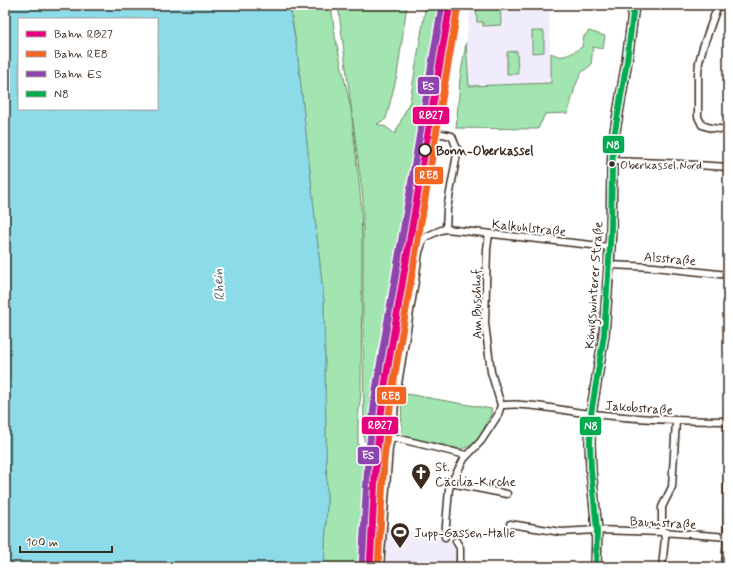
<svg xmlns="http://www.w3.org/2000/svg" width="733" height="572" font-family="Mynerve,sans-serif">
<rect width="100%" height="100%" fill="#fff"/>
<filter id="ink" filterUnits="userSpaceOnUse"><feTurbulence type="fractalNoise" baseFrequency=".025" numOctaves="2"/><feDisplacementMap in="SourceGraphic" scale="8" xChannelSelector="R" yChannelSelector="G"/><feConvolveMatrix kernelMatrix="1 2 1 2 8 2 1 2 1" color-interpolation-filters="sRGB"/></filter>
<g filter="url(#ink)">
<path fill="#f0ecfb" d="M471,5H549L551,83L469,87L466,43Z
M386,526L448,540L454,542L458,548L455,567H383Z"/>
<path fill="#a2e5b1" stroke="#6e8868" d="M290,5H331L335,36L351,109L361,202L362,247L361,393L358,419V443L359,447L366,454L369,485L368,532L365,567H324L327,505L324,302L297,50Z
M338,5H407L397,75L386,119L377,124L386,127L395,134L410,101L426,5H441L404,230L371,444L364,441L363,326V199Z
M476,5H500L501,25L483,26V22H477Z
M532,31H544V52L532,53Z
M589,31L605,36L603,49L593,47L591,65L581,73L575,87L568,113L545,114L538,129L456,128L459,95L460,78L466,43L469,86L551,83V53C564,60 570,54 582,47L584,36Z
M517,51L518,74H507V52Z
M401,393L492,409L491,414C487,421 480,440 473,445C469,447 464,448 460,449L404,436L402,433Z"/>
<path fill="#8cdbe9" stroke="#6c9498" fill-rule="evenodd" d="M5,5H289L297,50L324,302L327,505L324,567H5ZM19,19H157V109H19Z"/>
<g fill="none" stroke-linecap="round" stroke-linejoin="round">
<defs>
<path id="street" d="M718,5L703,47L699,62L698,74V117L702,125L711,128L728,130
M442,134L452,136L457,149V154L447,209L446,229
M612,161L665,163L728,167
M609,265L654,267L728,275
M501,405C509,405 516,404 523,405C547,406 570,412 593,414C637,419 678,421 722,421L728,423
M392,437L466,455
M451,483L507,494
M510,524L561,532L597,530L663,532L728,537
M445,537L449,489L451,483L464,459L481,441L498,415L501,405L491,372L485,323L487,249L489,234
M456,541L460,548V567
M380,567L389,448L393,430L395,402L415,281L419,252L424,238L432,234L441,230L446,229L610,247
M662,567L665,538L662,528V507L672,487L676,421
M725,567L727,537L728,410"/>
<path id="secondary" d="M596,567L597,530L591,470L590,443L591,414L604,335L609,265L611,230L612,167L614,137L627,61L634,5"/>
</defs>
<use href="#street" stroke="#3b2a1e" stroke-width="9"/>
<use href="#secondary" stroke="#3b2a1e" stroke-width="12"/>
<use href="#street" stroke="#fff" stroke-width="6"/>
<use href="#secondary" stroke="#fff" stroke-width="9"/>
<defs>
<path id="bus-1" d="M596,567L597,530L591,470L590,443L591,414L604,335L611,230L612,167L614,137L627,61L634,5"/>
</defs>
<use href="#bus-1" stroke="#fff" stroke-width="9"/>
<use href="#bus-1" stroke="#00ab4f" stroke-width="6"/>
<defs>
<path id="rail-1" d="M370,567L376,459L384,390L450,5"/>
<path id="rail-2" d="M378,567L384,460L392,391L458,6"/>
<path id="rail-3" d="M362,567L368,459L376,389L442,5"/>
</defs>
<use href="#rail-1" stroke="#fff" stroke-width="10"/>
<use href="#rail-2" stroke="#fff" stroke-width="10"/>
<use href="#rail-3" stroke="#fff" stroke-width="10"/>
<use href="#rail-1" stroke="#e5007d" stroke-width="7"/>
<use href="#rail-2" stroke="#f26522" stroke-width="7"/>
<use href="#rail-3" stroke="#8e44ad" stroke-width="7"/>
</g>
</g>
<defs>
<symbol id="church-pin" viewBox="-11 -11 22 30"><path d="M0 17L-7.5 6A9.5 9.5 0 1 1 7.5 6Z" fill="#3b2a1e" stroke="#fff"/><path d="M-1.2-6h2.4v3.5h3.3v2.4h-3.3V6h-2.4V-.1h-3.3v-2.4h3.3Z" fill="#fff"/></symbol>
<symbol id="stadium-pin" viewBox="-11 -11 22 30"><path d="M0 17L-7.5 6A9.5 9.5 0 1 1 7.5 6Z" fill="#3b2a1e" stroke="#fff"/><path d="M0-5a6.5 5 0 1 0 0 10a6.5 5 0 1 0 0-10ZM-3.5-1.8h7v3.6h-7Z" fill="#fff"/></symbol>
</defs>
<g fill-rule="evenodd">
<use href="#church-pin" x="410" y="462" width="22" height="30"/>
<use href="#stadium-pin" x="389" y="521" width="22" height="30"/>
</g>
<circle fill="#fff" stroke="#3b2a1e" stroke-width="2" cx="425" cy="150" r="6"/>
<circle fill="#3b2a1e" stroke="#fff" stroke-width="1.5" cx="612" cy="164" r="3.5"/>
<g text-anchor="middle" stroke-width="4" stroke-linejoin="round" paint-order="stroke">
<g font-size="12" fill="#3b2a1e" stroke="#fff" text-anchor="start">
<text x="620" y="169">Oberkassel Nord</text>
</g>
<g font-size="13" font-weight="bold" fill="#3b2a1e" stroke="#fff" text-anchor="start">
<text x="436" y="155">Bonn-Oberkassel</text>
</g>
<g font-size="13" fill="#3b2a1e" stroke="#fff">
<text transform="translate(529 227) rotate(6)" y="5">Kalkuhlstraße</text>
<text transform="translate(670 258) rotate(5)" y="5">Alsstraße</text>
<text transform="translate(593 285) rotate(-86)" y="5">Königswinterer Straße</text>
<text transform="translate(476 304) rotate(-91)" y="5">Am Buschhof</text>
<text transform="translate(639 407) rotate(4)" y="5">Jakobstraße</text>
<text transform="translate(663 522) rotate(3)" y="5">Baumstraße</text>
</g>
<g font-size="13" fill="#3b2a1e" stroke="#fff" text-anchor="start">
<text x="435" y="471">St.<tspan x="435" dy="15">Cäcilia-Kirche</tspan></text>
<text x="414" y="537">Jupp-Gassen-Halle</text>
</g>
<g font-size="14" font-style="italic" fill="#535f5b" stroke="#fff">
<text transform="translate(218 285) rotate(-95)" y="5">Rhein</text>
</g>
</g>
<g stroke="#fff" stroke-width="1.5">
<rect x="417" y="76" width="23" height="19" rx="4" fill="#8e44ad"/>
<rect x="412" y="106" width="38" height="19" rx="4" fill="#e5007d"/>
<rect x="602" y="135" width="23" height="19" rx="4" fill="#00ab4f"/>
<rect x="414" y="166" width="30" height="19" rx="4" fill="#f26522"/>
<rect x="376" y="386" width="31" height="19" rx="4" fill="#f26522"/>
<rect x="361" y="416" width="38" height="19" rx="4" fill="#e5007d"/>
<rect x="579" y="416" width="23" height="20" rx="4" fill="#00ab4f"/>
<rect x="357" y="446" width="23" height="19" rx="4" fill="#8e44ad"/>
</g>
<g font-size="11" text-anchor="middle" font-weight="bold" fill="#fff">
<text x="428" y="90">ES</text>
<text x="431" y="119">RB27</text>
<text x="613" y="149">N8</text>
<text x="429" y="179">RE8</text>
<text x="391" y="400">RE8</text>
<text x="380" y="429">RB27</text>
<text x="591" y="430">N8</text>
<text x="368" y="459">ES</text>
</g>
<rect width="733" height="572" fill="none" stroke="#fff" stroke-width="20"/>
<rect x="10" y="10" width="713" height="552" fill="none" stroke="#3b2a1e" stroke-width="1.5" filter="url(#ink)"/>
<rect x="18" y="18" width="140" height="92" fill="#ffffff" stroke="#b1aaa5"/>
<rect x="26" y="31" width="20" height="6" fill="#e5007d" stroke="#b1aaa5"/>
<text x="54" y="38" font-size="12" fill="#3b2a1e">Bahn RB27</text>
<rect x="26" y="51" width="20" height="6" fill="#f26522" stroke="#b1aaa5"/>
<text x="54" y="58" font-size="12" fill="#3b2a1e">Bahn RE8</text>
<rect x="26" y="71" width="20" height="6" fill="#8e44ad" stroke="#b1aaa5"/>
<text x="54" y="78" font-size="12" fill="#3b2a1e">Bahn ES</text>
<rect x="26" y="91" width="20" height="6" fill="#00ab4f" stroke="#b1aaa5"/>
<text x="54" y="98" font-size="12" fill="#3b2a1e">N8</text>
<path d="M20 546v6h92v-6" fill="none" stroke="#3b2a1e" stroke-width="2"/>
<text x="26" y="546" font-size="12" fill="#3b2a1e" stroke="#ffffff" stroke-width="3" paint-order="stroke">100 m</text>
</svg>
